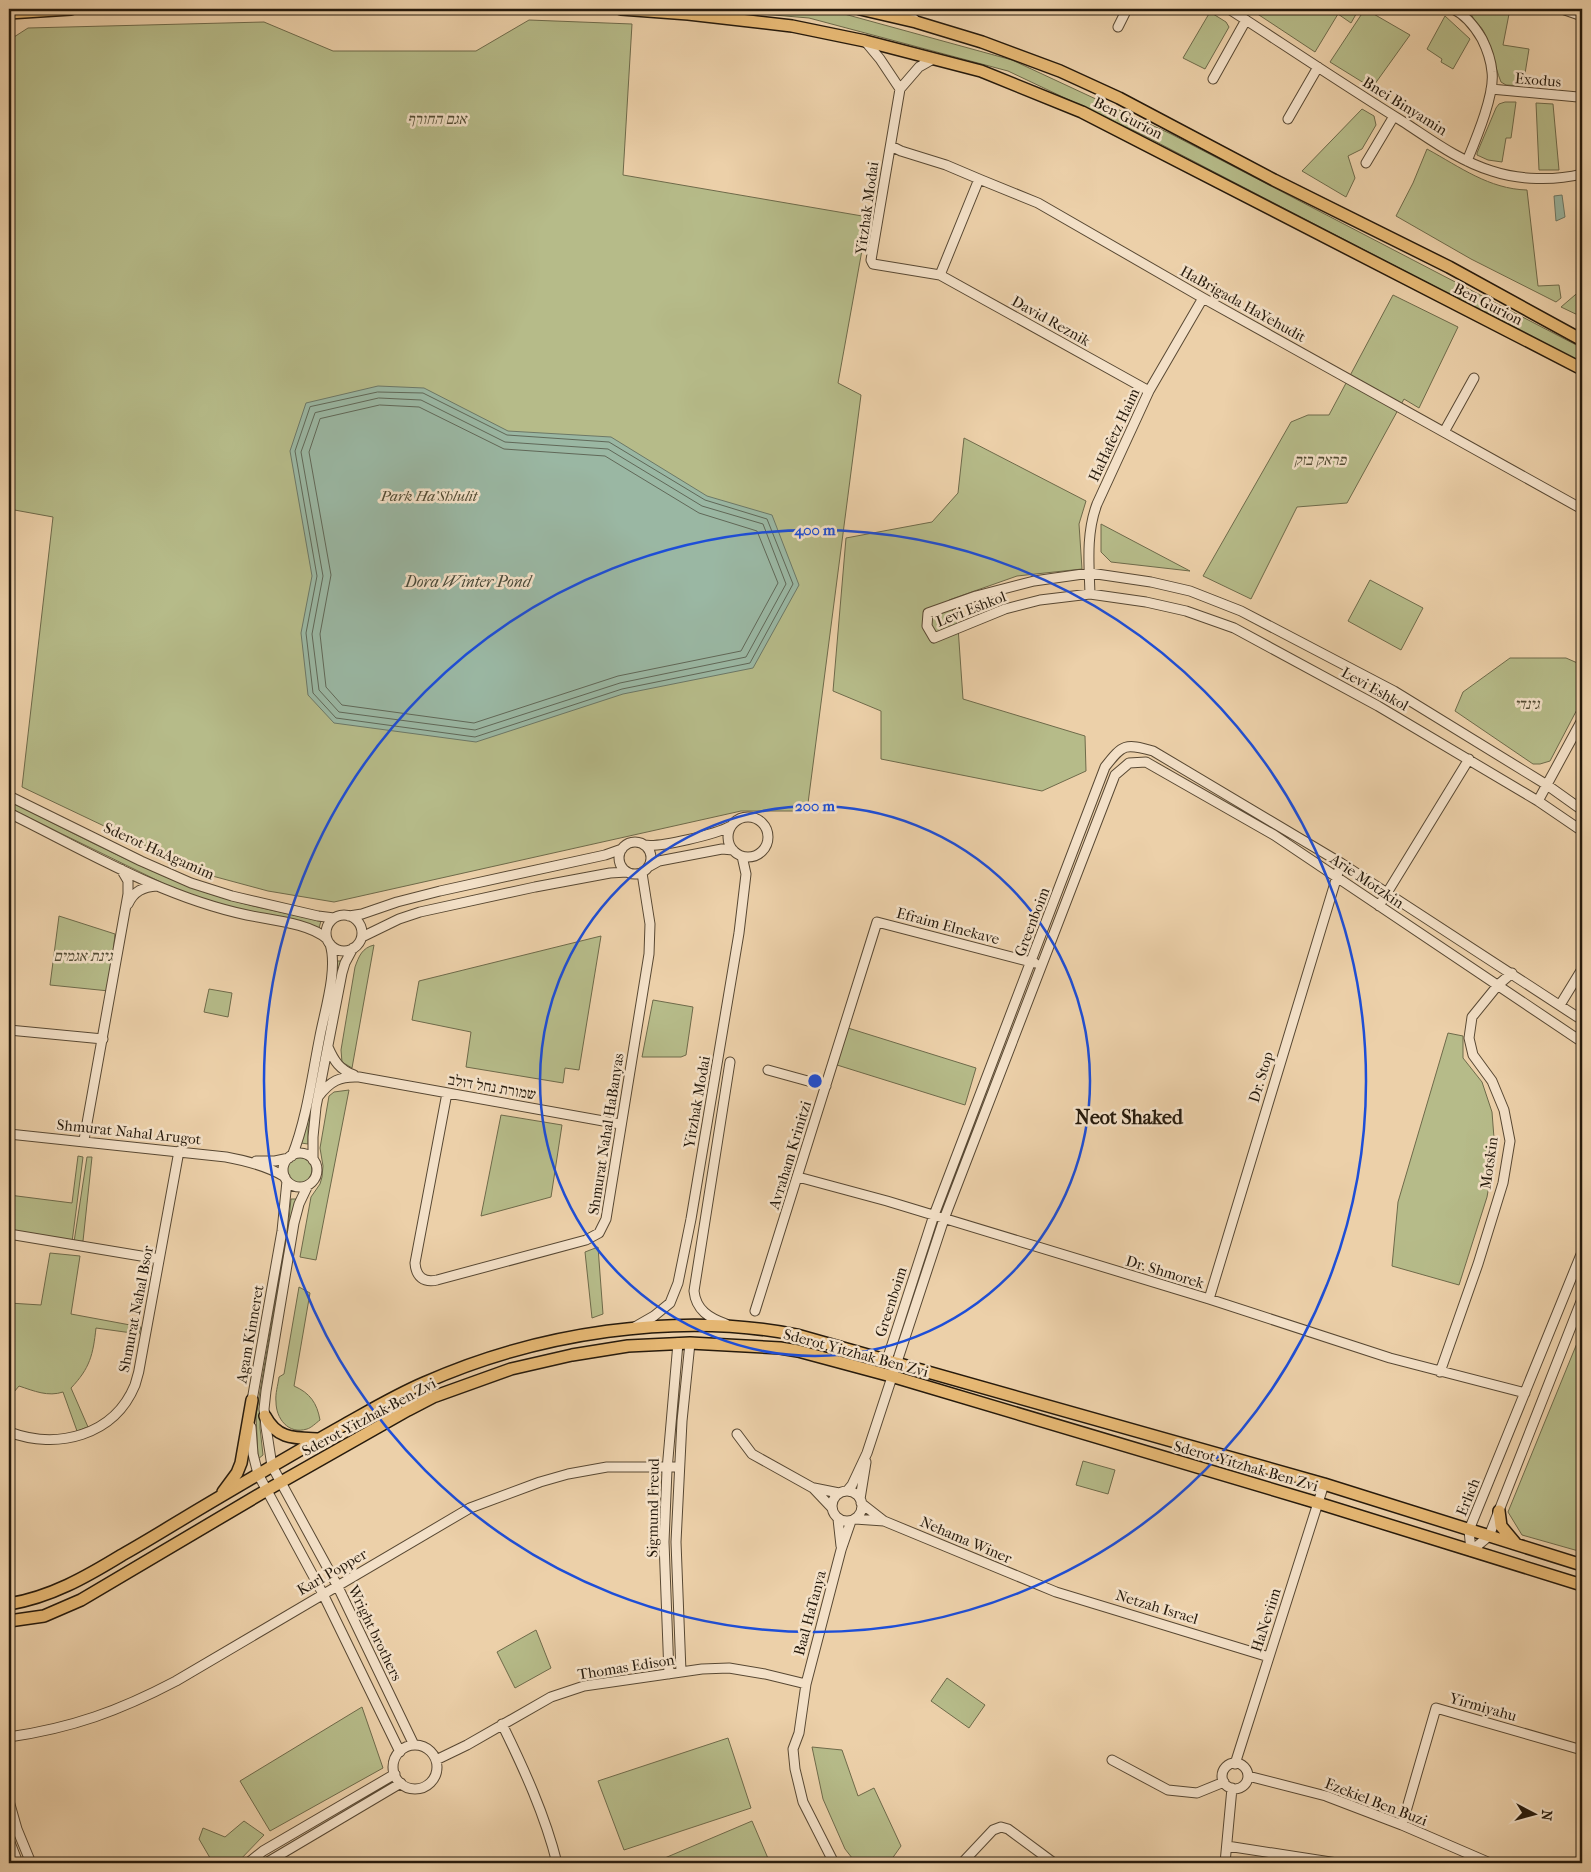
<svg xmlns="http://www.w3.org/2000/svg" width="1591" height="1872" font-family="'IM FELL French Canon','Frank Ruhl Libre',serif">
<rect width="100%" height="100%" fill="#ecd0a9"/>
<filter id="stains"><feTurbulence type="fractalNoise" baseFrequency=".004" numOctaves="4"/><feColorMatrix values="0 0 0 0 .2 0 0 0 0 .09 0 0 0 0 .02 0 0 0 .5 -.17"/></filter>
<radialGradient id="worn" r=".72"><stop offset=".6" stop-color="#630" stop-opacity="0"/><stop offset="1" stop-color="#630" stop-opacity=".3"/></radialGradient>
<path fill="#b6bb89" stroke="#6e6a4a" d="M702,9H826L1012,60L1171,134L1582,348V363L1145,136L1008,71L809,18Z
M1259,9H1359L1351,23L1338,14L1315,52L1256,13Z
M1365,9L1410,35L1372,88L1330,62Z
M1470,9H1510L1503,45L1529,49L1523,86L1506,85L1501,82C1494,65 1493,49 1484,32C1480,24 1470,18 1470,9Z
M1210,12L1226,22L1229,27L1205,69L1183,58Z
M1445,16L1470,39L1453,69L1441,62L1442,59L1427,49Z
M529,20L632,24L623,175L868,217L838,383L861,395L807,811H741L334,902L268,891L205,874L22,787L53,517L9,509V48L14,37L28,28L264,22L333,51H476Z
M1505,102H1516L1511,138H1506L1502,162L1488,160L1477,155V153L1496,108L1499,104Z
M1536,103L1553,104L1559,170H1539Z
M1362,109L1374,116L1376,125L1362,149L1348,156L1355,178L1346,197L1302,171Z
M1427,149C1460,167 1489,189 1527,190L1538,286L1559,285L1561,298L1556,302L1471,259L1396,216L1413,183Z
M1582,289V317L1561,307Z
M1393,295L1458,327L1419,408L1404,399L1347,503L1297,507L1251,599L1203,576L1291,422L1308,415H1329Z
M964,438L1086,501L1079,524L1082,569L1017,576L949,600L958,627L963,699L1085,736L1086,771L1042,791L881,759V711L833,691L846,538L932,522L958,493Z
M1101,524L1190,571L1111,562L1101,552Z
M1370,580L1423,608L1401,650L1348,621Z
M1510,658H1566L1582,665V700L1550,761L1540,764H1533L1455,711L1463,692Z
M9,801C68,830 127,862 188,886C231,903 277,911 321,921L319,928L231,907L179,891L9,808Z
M59,916L115,934L109,991L50,985Z
M601,936L579,1070L565,1068L563,1083L466,1067L471,1032L412,1020L419,981Z
M374,945L352,1068L342,1062L341,1050L355,967C359,956 362,948 374,945Z
M336,961H341L308,1129V1144L301,1143Z
M209,989L232,993L228,1017L204,1012Z
M653,1000L693,1007L686,1055L681,1057H642Z
M848,1028L976,1068L965,1105L837,1065Z
M1448,1033L1463,1036V1058L1482,1082L1492,1112L1495,1151L1487,1197L1459,1285L1392,1266L1398,1202Z
M349,1090L316,1260L300,1257L311,1197L320,1184L322,1177L323,1166L320,1148L329,1096L334,1092Z
M501,1115L562,1125L551,1197L481,1216Z
M78,1156L83,1157L72,1242L9,1233V1195L72,1203Z
M87,1157H92L83,1241L74,1242Z
M286 1170a13 13 0 1 1 26 0a13 13 0 1 1-26 0Z
M291,1199H298L260,1411V1428L263,1455L258,1459L256,1415L289,1219Z
M598,1247L603,1314L592,1318L585,1252Z
M50,1253L80,1256L71,1314L141,1327L139,1334L96,1328C93,1355 90,1368 71,1388L88,1427L77,1431L63,1392C48,1397 34,1391 19,1386L9,1398V1383L11,1380L9,1375V1303L41,1305Z
M299,1287L310,1293L294,1386C310,1393 317,1403 320,1420C316,1423 311,1428 307,1429C288,1435 276,1418 276,1402C275,1394 278,1385 279,1377L284,1374Z
M1582,1331V1552L1522,1535L1508,1512Z
M1083,1461L1115,1470L1108,1494L1076,1485Z
M536,1630L551,1668L515,1688L497,1652Z
M947,1678L985,1705L969,1728L931,1701Z
M362,1707L383,1768L270,1831L240,1781Z
M728,1738L751,1808L624,1850L598,1781Z
M812,1747L842,1750L858,1796L874,1788L901,1846L889,1863H856L845,1849L823,1799Z
M244,1821L264,1835L237,1863H213L199,1839L203,1828L225,1837Z
M752,1821L770,1863H653Z"/>
<path fill="#9ab7a3" stroke="#6c7867" d="M1562,195L1565,217L1556,221L1554,196Z
M378,386L424,388L508,431L611,437L707,496L772,515L799,585L753,668L623,694L476,742L334,723L308,695L301,633L312,576L290,451L306,403Z"/>
<g fill="none" stroke-linecap="round" stroke-linejoin="round">
<path stroke="#606858" stroke-width="1" d="M378,392L423,393L507,435L609,442L705,500L767,519L793,584L750,663L622,689L475,737L336,718L313,693L306,633L317,576L295,451L310,407Z
M379,398L421,400L505,442L608,449L702,506L763,524L786,584L746,657L620,683L475,730L339,712L319,690L312,634L323,576L301,452L315,413Z
M380,405L419,407L504,449L605,456L699,513L757,531L778,583L741,651L618,676L474,723L342,705L326,687L320,634L331,575L309,452L320,419Z"/>
<defs>
<path id="minor" d="M903,9L916,21
M1229,9C1286,46 1344,85 1402,121C1430,139 1459,161 1492,171C1519,180 1554,181 1582,174
M1453,9C1466,15 1475,27 1482,39C1487,49 1491,60 1492,72C1495,94 1476,139 1467,161
M1562,9L1582,16
M1118,27L1127,9
M865,41L880,59L900,89
M933,59L919,67L900,89L871,260L873,264L940,275L1149,391
M1213,79L1246,20
M1491,89L1578,97L1582,96
M1288,119L1318,67
M891,146L901,151L946,165L979,179
M1366,163L1394,116
M940,275L979,179L1038,203L1203,298L1582,509
M1444,432L1474,378
M1090,594C1089,564 1086,533 1097,504L1149,391L1203,298
M9,796L141,861L191,883L232,896L318,916L334,918
M1538,801L1582,720
M1582,810L1547,785L1394,691L1241,611L1190,591L1151,582L1090,573L1034,581L976,596L928,613L927,626L934,638L1005,609L1040,600L1090,594L1146,602L1186,611L1234,628L1378,706L1538,801L1582,831
M9,813C86,851 162,897 247,915C270,920 310,923 327,939
M728 837a20 20 0 1 1 40 0a20 20 0 1 1-40 0Z
M619 858a16 16 0 1 1 32 0a16 16 0 1 1-32 0Z
M644,845C660,848 716,834 731,826
M650,866L659,861L722,849L733,850
M128,904C134,891 143,887 157,886
M1379,906L1469,759
M326 933a18 18 0 1 1 36 0a18 18 0 1 1-36 0Z
M349,916L362,914L397,902L440,891L605,855L622,849
M362,937L399,919L420,912L535,887L610,873L627,872
M1560,1005L1582,969
M9,1030L103,1039
M328,1047C334,1061 340,1070 354,1075
M768,1070L826,1086
M447,1093L415,1263C416,1277 424,1283 437,1280L586,1240L599,1233L606,1219L649,954L650,924L642,873
M318,1097C330,1081 340,1076 359,1077L620,1124
M9,1134L226,1157C247,1161 268,1166 285,1177
M84,1140L128,894V881L121,869
M283 1170a17 17 0 1 1 34 0a17 17 0 1 1-34 0Z
M292,1156C307,1118 312,1076 320,1036C325,1010 338,969 330,944
M313,1160V1137L316,1107L342,973L345,963L353,948
M256,1161H275L289,1158
M798,1177L887,1201L1209,1299L1390,1358L1525,1393
M308,1185L299,1204L294,1223L266,1391L264,1409L266,1427L272,1466L337,1585L414,1745
M9,1234L159,1259
M1209,1299L1341,863
M755,1311L877,922L1035,963
M726,1324C709,1318 696,1310 694,1291L730,1062
M633,1328L654,1316L670,1303L678,1283L691,1219L739,933L746,874L742,856
M888,1365L887,1360L934,1215L1105,767C1123,744 1125,743 1153,751L1341,863L1582,1020
M1440,1372L1478,1264L1503,1183L1510,1141L1504,1110L1492,1081L1473,1055L1469,1038L1472,1017L1498,985L1512,973
M251,1406L282,1231L287,1181
M251,1427L253,1454L258,1474L323,1594L400,1752
M9,1432C57,1450 114,1436 135,1385C138,1376 140,1367 141,1359L179,1151
M737,1434L752,1454L813,1488L831,1507
M814,1488L839,1493
M832 1506a15 15 0 1 1 30 0a15 15 0 1 1-30 0Z
M847,1491L852,1485L867,1453L944,1219L1115,775L1129,763L1146,762L1274,835L1582,1042
M860,1499L866,1462
M861,1503L884,1521
M838,1519L841,1546
M855,1519L884,1521L1056,1592L1269,1657
M1471,1551L1469,1530L1582,1252
M1471,1551L1489,1536L1582,1299
M681,1672L676,1542L682,1421L690,1343
M669,1674L664,1542L667,1470L678,1343
M502,1724C524,1769 545,1815 557,1863
M9,1737C72,1728 119,1711 176,1681L470,1508L540,1482L568,1474L607,1467H679
M393 1767a22 22 0 1 1 44 0a22 22 0 1 1-44 0Z
M436,1760L467,1745L551,1697L584,1686L702,1669L729,1668L765,1674L806,1684
M1112,1760L1168,1790L1197,1793L1224,1782
M1222 1776a13 13 0 1 1 26 0a13 13 0 1 1-26 0Z
M1235,1764L1324,1484
M1248,1776L1326,1796L1402,1825L1490,1863
M9,1801L17,1829L31,1863
M1402,1825L1436,1708L1582,1750
M9,1840L18,1863
M1227,1846L1337,1863
M248,1863L263,1851L395,1774
M266,1863L401,1783
M834,1863L803,1802L795,1769L793,1749L799,1733L806,1684L841,1550L851,1521
M962,1863L993,1830L1001,1827L1008,1829L1054,1863
M1225,1863L1232,1788"/>
<path id="major" d="M621,9L688,14L792,26L865,41L981,71L1082,112L1582,369
M860,9L916,22L982,42L1060,71L1119,98L1274,180L1449,267L1582,340
M9,13L71,9
M265,1416C277,1439 294,1438 317,1439
M223,1492L237,1473L241,1463L252,1400
M1499,1511L1501,1526L1516,1544
M9,1604C51,1597 86,1577 122,1555C147,1541 171,1526 196,1511C245,1482 294,1453 344,1425C371,1410 396,1395 424,1383C536,1333 677,1311 797,1335L1324,1484L1582,1565
M9,1621L44,1616L81,1600L267,1490L408,1410L433,1397L511,1369L572,1355L628,1346L690,1343L780,1348L798,1351L891,1376L1318,1503L1582,1585"/>
</defs>
<use href="#minor" stroke="#584833" stroke-width="11"/>
<use href="#major" stroke="#261a0c" stroke-width="14"/>
<use href="#minor" stroke="#f3e0c7" stroke-width="9"/>
<use href="#major" stroke="#e6b874" stroke-width="11"/>
</g>
<g fill="none" stroke="#1d4ed8" stroke-width="2.5">
<circle cx="815" cy="1081" r="275"/>
<circle cx="815" cy="1081" r="551"/>
</g>
<g text-anchor="middle" stroke-width="5" stroke-linejoin="round" paint-order="stroke">
<g font-size="15" fill="#261a0c" stroke="#f3e0c7">
<text transform="translate(1538 80) rotate(5)" y="5">Exodus</text>
<text transform="translate(1405 106) rotate(32)" y="5">Bnei Binyamin</text>
<text transform="translate(1128 118) rotate(27)" y="5">Ben Gurion</text>
<text transform="translate(867 208) rotate(-82)" y="5">Yitzhak Modai</text>
<text transform="translate(1243 304) rotate(29)" y="5">HaBrigada HaYehudit</text>
<text transform="translate(1488 304) rotate(27)" y="5">Ben Gurion</text>
<text transform="translate(1051 321) rotate(29)" y="5">David Reznik</text>
<text transform="translate(1114 435) rotate(-65)" y="5">HaHafetz Haim</text>
<text transform="translate(971 609) rotate(-21)" y="5">Levi Eshkol</text>
<text transform="translate(1375 689) rotate(29)" y="5">Levi Eshkol</text>
<text transform="translate(159 851) rotate(24)" y="5">Sderot HaAgamim</text>
<text transform="translate(1367 881) rotate(34)" y="5">Arie Motzkin</text>
<text transform="translate(1032 922) rotate(-69)" y="5">Greenboim</text>
<text transform="translate(948 926) rotate(15)" y="5">Efraim Elnekave</text>
<text transform="translate(1261 1077) rotate(-73)" y="5">Dr. Stop</text>
<text transform="translate(492 1087) rotate(10)" y="5">שמורת נחל דולב</text>
<text transform="translate(697 1102) rotate(-80)" y="5">Yitzhak Modai</text>
<text transform="translate(129 1132) rotate(6)" y="5">Shmurat Nahal Arugot</text>
<text transform="translate(606 1134) rotate(-81)" y="5">Shmurat Nahal HaBanyas</text>
<text transform="translate(790 1155) rotate(-73)" y="5">Avraham Krinitzi</text>
<text transform="translate(1489 1163) rotate(-82)" y="5">Motskin</text>
<text transform="translate(1165 1272) rotate(17)" y="5">Dr. Shmorek</text>
<text transform="translate(891 1302) rotate(-72)" y="5">Greenboim</text>
<text transform="translate(136 1309) rotate(-79)" y="5">Shmurat Nahal Bsor</text>
<text transform="translate(250 1334) rotate(-80)" y="5">Agam Kinneret</text>
<text transform="translate(856 1353) rotate(15)" y="5">Sderot Yitzhak Ben Zvi</text>
<text transform="translate(369 1417) rotate(-28)" y="5">Sderot Yitzhak Ben Zvi</text>
<text transform="translate(1246 1466) rotate(16)" y="5">Sderot Yitzhak Ben Zvi</text>
<text transform="translate(1468 1497) rotate(-68)" y="5">Erlich</text>
<text transform="translate(653 1508) rotate(-89)" y="5">Sigmund Freud</text>
<text transform="translate(966 1540) rotate(23)" y="5">Nehama Winer</text>
<text transform="translate(332 1572) rotate(-30)" y="5">Karl Popper</text>
<text transform="translate(1157 1607) rotate(17)" y="5">Netzah Israel</text>
<text transform="translate(810 1613) rotate(-75)" y="5">Baal HaTanya</text>
<text transform="translate(1266 1620) rotate(-72)" y="5">HaNeviim</text>
<text transform="translate(375 1633) rotate(64)" y="5">Wright brothers</text>
<text transform="translate(626 1667) rotate(-9)" y="5">Thomas Edison</text>
<text transform="translate(1483 1707) rotate(16)" y="5">Yirmiyahu</text>
<text transform="translate(1376 1802) rotate(21)" y="5">Ezekiel Ben Buzi</text>
</g>
<g font-size="15" font-style="italic" fill="#514a32" stroke="#f3e0c7">
<text x="437" y="124">אגם החורף</text>
<text x="1320" y="465">פראק בזק</text>
<text x="429" y="501">Park Ha'Shlulit</text>
<text x="1527" y="709">גינדי</text>
<text x="83" y="961">גינת אגמים</text>
</g>
<g font-size="16" font-style="italic" fill="#494939" stroke="#f3e0c7">
<text x="468" y="587">Dora Winter Pond</text>
</g>
<g font-size="20" font-weight="bold" fill="#261a0c" stroke="#f3e0c7">
<text x="1129" y="1124">Neot Shaked</text>
</g>
</g>
<circle cx="815" cy="1081" r="8" fill="#1d4ed8" stroke="#f3e0c7" stroke-width="2.5"/>
<g font-size="15" text-anchor="middle" font-weight="bold" fill="#1d4ed8" stroke="#f3e0c7" stroke-width="5" stroke-linejoin="round" paint-order="stroke">
<text x="815" y="535">400 m</text>
<text x="815" y="811">200 m</text>
</g>
<rect width="1591" height="1872" fill="none" stroke="#ecd0a9" stroke-width="30"/>
<rect x="10" y="10" width="1571" height="1852" fill="none" stroke="#261a0c" stroke-width="2.5"/>
<rect x="15" y="15" width="1561" height="1842" fill="none" stroke="#261a0c"/>
<g transform="translate(1534 1814) rotate(96)" stroke="#f3e0c7" stroke-width="4" paint-order="stroke">
<path d="M0-4L9 19L0 12L-9 19Z" fill="#261a0c"/>
<text y="-8" font-size="14" font-weight="bold" text-anchor="middle" fill="#261a0c">N</text>
</g>
<rect width="100%" height="100%" filter="url(#stains)"/>
<rect width="100%" height="100%" fill="url(#worn)"/>
</svg>
